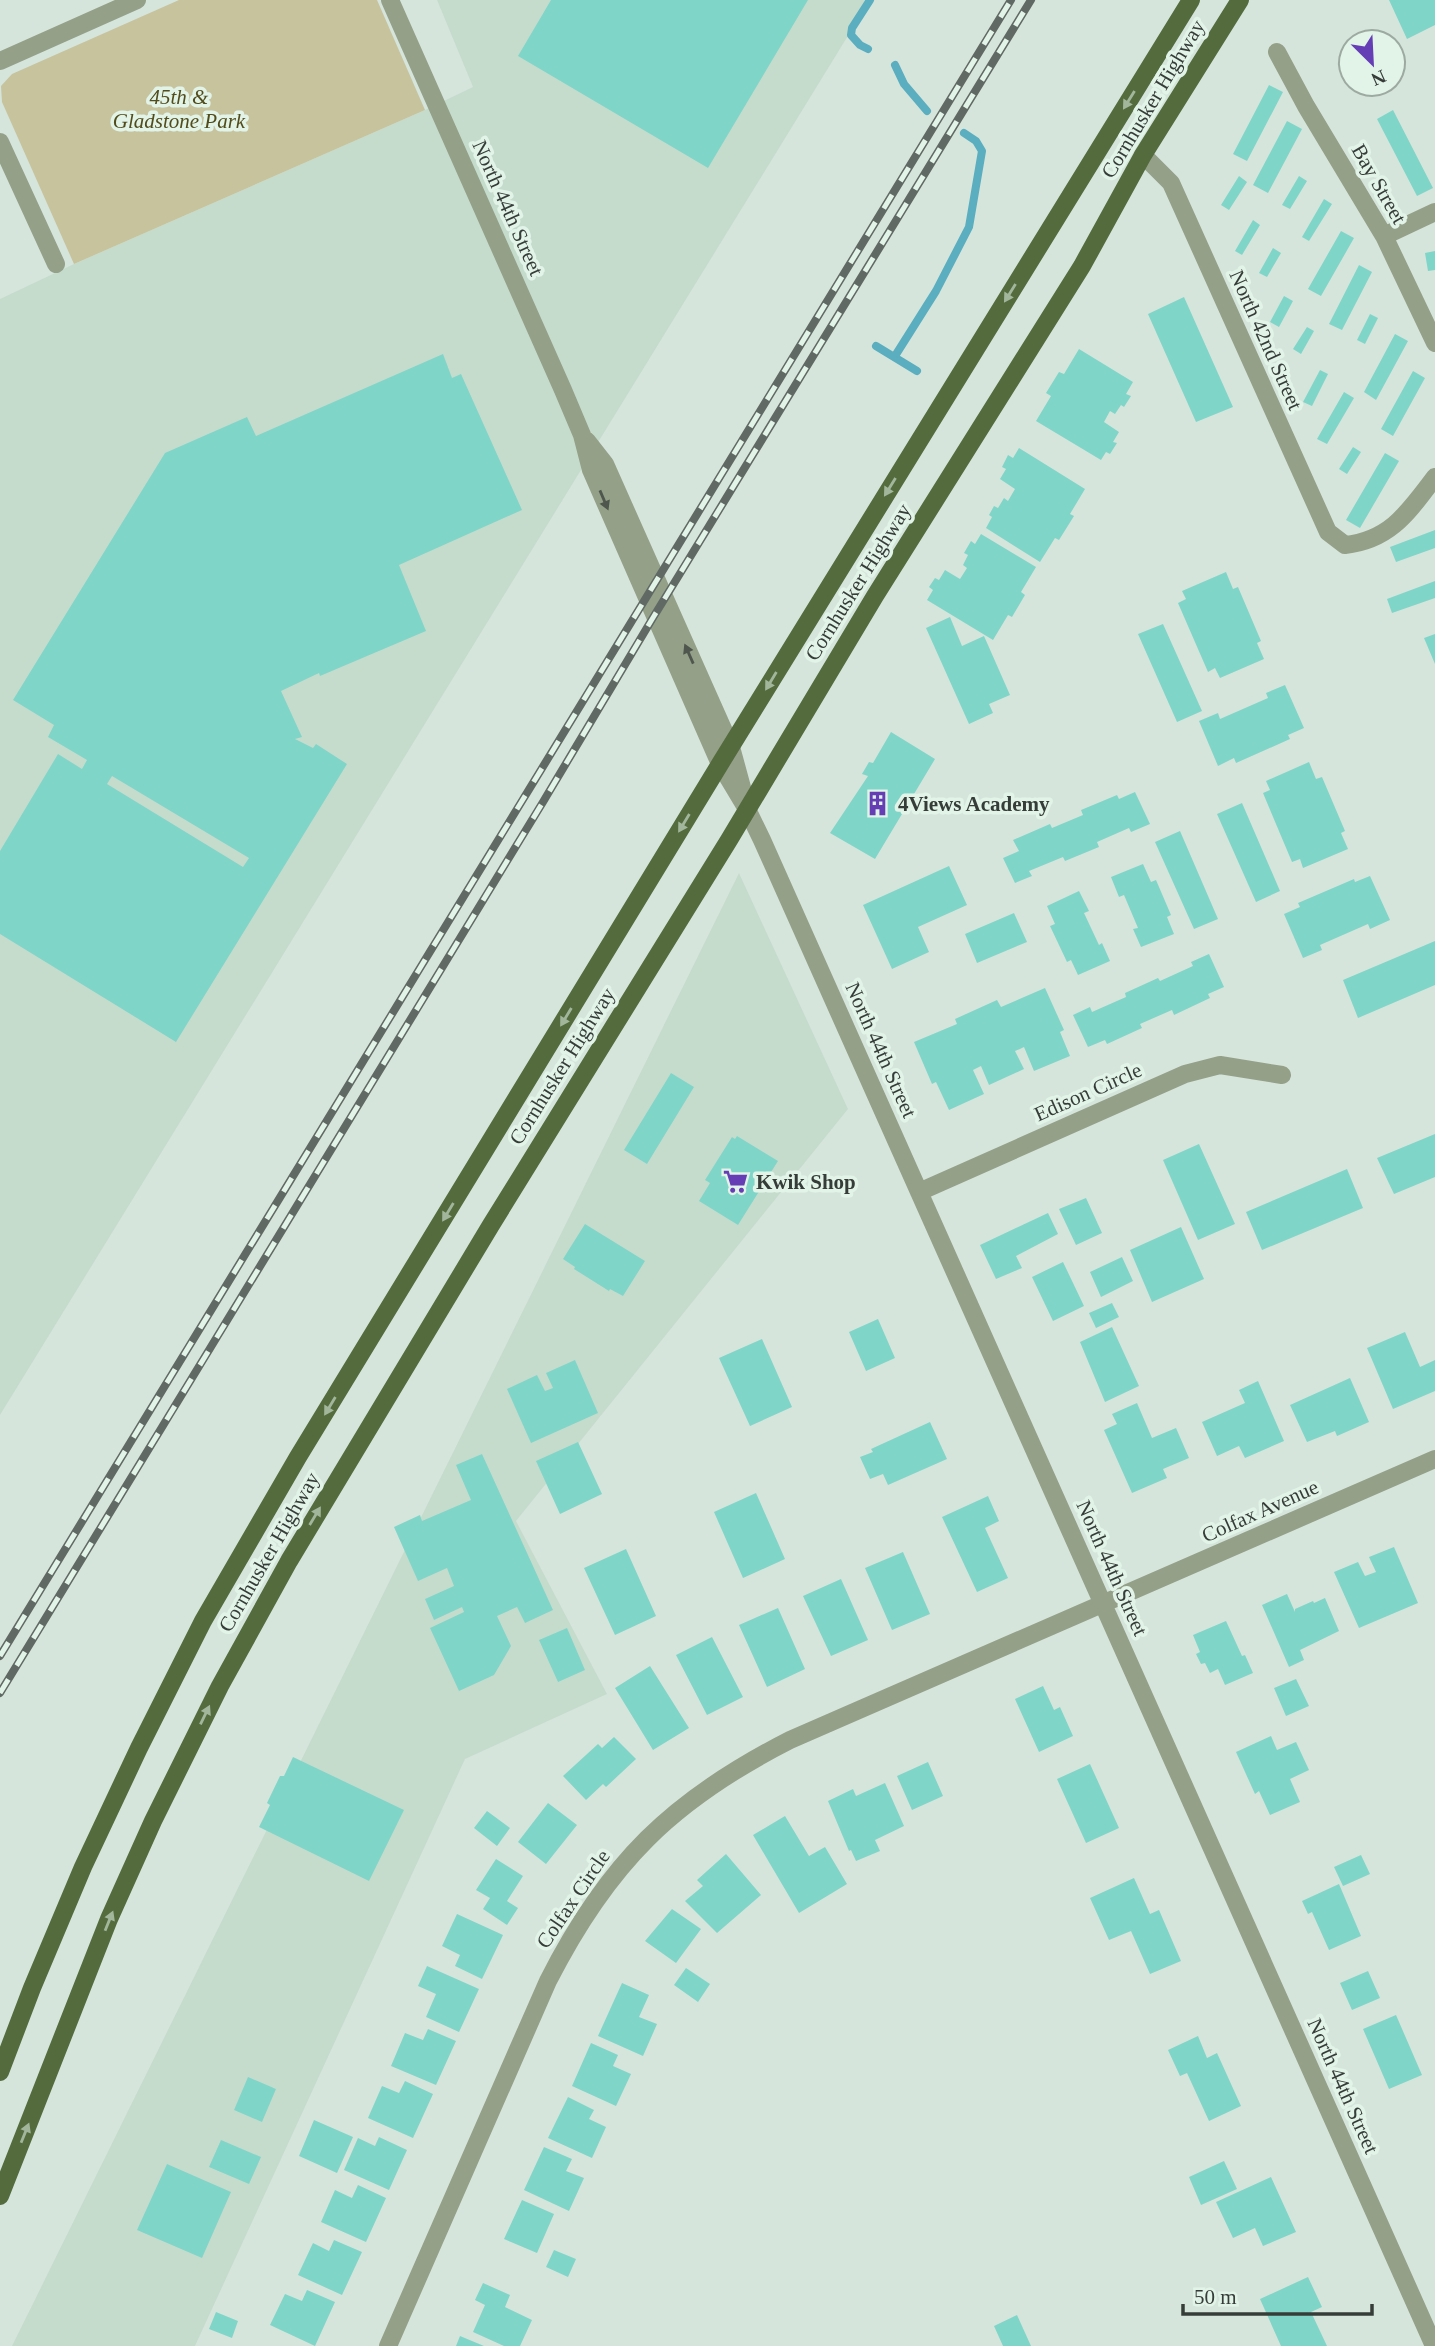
<svg xmlns="http://www.w3.org/2000/svg" width="1435" height="2346" font-family="Georgia,serif">
<rect width="100%" height="100%" fill="#d5e5db"/>
<path fill="#c5dccd" d="M437,0H870L0,1415V299L74,264L425,110L473,87Z
M739,873L848,1109L516,1521L607,1694L465,1759L195,2346H12Z"/>
<path fill="#c7c39d" d="M179,0H377L425,110L74,264L2,102L1,86L12,74Z"/>
<g fill="none" stroke-linecap="round" stroke-linejoin="round">
<path stroke="#5aaebf" stroke-width="8" d="M868,49L860,45L851,35L852,28L870,0
M895,65L904,84L927,111
M876,346L917,371
M895,356L936,291L969,227L982,151L976,141L964,133"/>
</g>
<path fill="#80d5c9" fill-rule="evenodd" d="M551,0H808L708,168L518,56Z
M1389,0H1435V25L1407,39Z
M1269,85L1283,92L1247,161L1233,154Z
M1393,110L1433,188L1417,196L1377,119Z
M1287,121L1302,129L1268,193L1253,185Z
M1239,176L1247,182L1229,210L1221,205Z
M1299,176L1307,181L1290,209L1282,205Z
M1324,199L1332,204L1309,241L1302,237Z
M1253,220L1260,225L1242,255L1235,251Z
M1341,231L1354,238L1321,296L1308,289Z
M1273,248L1281,253L1267,277L1259,273Z
M1435,251V270L1428,271L1425,253Z
M1359,265L1372,272L1342,330L1329,324Z
M1284,296L1293,301L1279,327L1270,322Z
M1184,297L1233,407L1196,422L1148,314Z
M1370,314L1378,318L1365,344L1357,340Z
M1307,327L1314,331L1301,354L1293,349Z
M1395,334L1408,341L1376,400L1364,392Z
M1079,349L1133,382L1126,394L1131,396L1124,407L1121,405L1115,414L1110,411L1104,422L1119,432L1113,442L1117,443L1110,454L1106,452L1101,460L1036,421L1051,396L1046,393L1059,372L1064,374Z
M443,354L452,378L461,374L522,510L399,565L426,631L320,676L319,673L281,691L302,737L295,739L313,748L316,744L347,764L176,1042L0,934V851L58,754L82,769L87,760L48,737L54,725L13,700L165,453L247,417L256,436ZM112,776L249,858L243,867L107,784Z
M1320,370L1328,374L1312,406L1303,402Z
M1413,371L1425,378L1393,436L1381,429Z
M1344,392L1354,398L1327,444L1317,439Z
M1353,447L1361,452L1347,474L1339,469Z
M1019,448L1085,489L1070,514L1074,516L1059,540L1055,538L1040,562L986,528L992,517L989,515L994,506L998,508L1004,498L1008,501L1015,489L1000,479L1006,469L1002,467L1008,455L1013,458Z
M1385,453L1399,461L1360,528L1346,520Z
M1435,530V548L1396,562L1390,547Z
M981,534L1036,567L1021,592L1025,595L1012,617L1008,615L993,640L927,600L933,590L929,587L935,578L939,580L945,570L960,579L967,568L963,565L968,555L964,553L971,541L975,544Z
M1226,572L1233,589L1238,587L1261,641L1257,643L1264,659L1220,678L1215,668L1208,672L1178,603L1186,599L1182,591Z
M1435,581V598L1392,613L1387,599Z
M950,617L962,646L984,636L1010,695L989,704L993,713L969,724L926,628Z
M1163,624L1202,711L1177,722L1138,634Z
M1435,634V664L1424,638Z
M1285,685L1304,728L1288,735L1290,739L1236,763L1234,758L1218,766L1199,721L1218,713L1220,719L1268,698L1266,693Z
M891,732L935,759L875,859L830,833L868,776L862,774L869,762L873,763Z
M1309,762L1316,779L1322,777L1345,831L1341,833L1348,849L1303,868L1300,859L1292,862L1263,793L1270,790L1266,781Z
M1135,792L1150,824L1131,832L1129,828L1097,842L1099,847L1065,861L1063,857L1029,871L1032,876L1015,883L1003,858L1019,851L1013,840L1050,824L1052,828L1083,815L1081,810L1117,795L1119,799Z
M1242,803L1280,891L1256,902L1217,814Z
M1180,831L1218,919L1194,929L1155,842Z
M1143,864L1151,882L1156,880L1171,915L1167,917L1174,934L1141,947L1133,929L1138,928L1124,895L1119,897L1111,877Z
M949,866L967,905L918,927L929,952L892,969L863,905Z
M1370,876L1390,920L1370,929L1368,924L1320,945L1322,950L1303,958L1284,914L1300,907L1298,903L1354,879L1355,882Z
M1079,891L1089,911L1084,913L1099,945L1102,943L1110,961L1078,975L1071,960L1067,962L1050,926L1055,924L1047,906Z
M1014,913L1027,942L977,963L965,934Z
M1435,941V985L1358,1018L1343,980Z
M1209,954L1224,987L1208,994L1210,998L1174,1015L1172,1010L1140,1024L1142,1028L1107,1044L1105,1040L1088,1047L1073,1015L1090,1007L1092,1012L1126,997L1125,993L1158,978L1160,981L1193,966L1191,962Z
M1045,988L1064,1030L1060,1032L1070,1056L1034,1071L1024,1047L1020,1049L1015,1051L1024,1069L989,1085L981,1066L973,1070L984,1094L949,1110L936,1082L932,1084L914,1042L957,1024L955,1019L997,1000L1001,1007Z
M671,1073L694,1087L647,1164L624,1150Z
M1435,1134V1177L1394,1194L1377,1158Z
M737,1136L778,1161L738,1225L699,1201L710,1183L705,1180L732,1137L735,1139Z
M1199,1144L1235,1224L1198,1240L1163,1160Z
M1347,1169L1363,1208L1262,1250L1246,1212Z
M1086,1198L1102,1233L1076,1245L1059,1209Z
M1048,1213L1058,1234L1016,1256L1022,1268L996,1279L980,1245Z
M585,1224L645,1261L623,1296L610,1289L609,1291L574,1269L575,1267L563,1259Z
M1181,1227L1204,1279L1152,1302L1130,1250Z
M1122,1257L1133,1281L1101,1297L1090,1272Z
M1063,1262L1084,1306L1053,1321L1032,1277Z
M1112,1303L1119,1317L1096,1328L1089,1313Z
M878,1319L895,1358L866,1371L849,1332Z
M1112,1327L1139,1386L1105,1402L1080,1342Z
M1405,1332L1420,1367L1435,1360V1391L1393,1409L1367,1348Z
M762,1339L792,1407L750,1426L719,1358Z
M575,1360L598,1413L531,1443L507,1389L537,1375L545,1391L553,1388L546,1373Z
M1350,1378L1369,1422L1337,1436L1335,1431L1307,1442L1290,1405Z
M1258,1381L1284,1441L1245,1458L1239,1446L1217,1456L1202,1422L1245,1403L1239,1390Z
M1137,1403L1152,1438L1176,1428L1189,1458L1163,1469L1167,1478L1132,1493L1104,1430L1117,1424L1112,1414Z
M930,1422L947,1459L888,1485L883,1474L870,1479L860,1457L873,1452L871,1449Z
M578,1442L602,1494L560,1514L536,1461Z
M482,1454L553,1610L525,1623L517,1607L497,1616L511,1646L494,1675L459,1691L430,1628L464,1612L462,1607L434,1620L425,1599L454,1586L447,1568L418,1581L394,1527L420,1515L422,1521L471,1500L456,1465Z
M756,1493L785,1559L743,1578L714,1512Z
M988,1496L999,1521L985,1528L1008,1578L977,1592L942,1517Z
M1394,1547L1418,1603L1359,1628L1334,1572L1358,1562L1365,1576L1376,1572L1369,1557Z
M626,1549L656,1616L615,1635L584,1568Z
M903,1552L930,1614L892,1630L865,1568Z
M841,1579L868,1640L831,1656L803,1596Z
M1287,1594L1295,1612V1609L1313,1601L1314,1603L1325,1598L1339,1631L1300,1650L1304,1660L1289,1667L1262,1605Z
M778,1608L805,1669L767,1687L739,1625Z
M1226,1621L1242,1656L1245,1655L1253,1673L1225,1685L1218,1669L1210,1673L1205,1663L1201,1664L1196,1654L1200,1652L1193,1635Z
M567,1628L585,1670L558,1682L539,1640Z
M712,1637L743,1697L707,1715L676,1655Z
M650,1666L689,1728L653,1750L615,1688Z
M1296,1679L1309,1706L1286,1716L1274,1688Z
M1043,1686L1054,1710L1060,1707L1073,1736L1039,1752L1015,1699Z
M1271,1736L1277,1750L1296,1742L1309,1770L1290,1779L1300,1802L1270,1815L1259,1791L1255,1794L1236,1752Z
M614,1737L636,1759L606,1787L603,1784L586,1800L563,1776L598,1744L602,1748Z
M293,1757L404,1810L369,1881L259,1827L270,1805L267,1803L280,1776H284Z
M928,1762L943,1796L912,1810L897,1776Z
M1090,1764L1119,1828L1086,1843L1057,1779Z
M885,1783L904,1826L875,1840L880,1851L856,1861L851,1850L849,1851L828,1801L853,1789L856,1796Z
M548,1803L577,1825L546,1864L518,1842Z
M487,1811L510,1828L497,1846L474,1828Z
M785,1816L809,1856L825,1847L847,1884L799,1913L753,1835Z
M726,1854L761,1895L717,1933L685,1901L703,1886L697,1880Z
M1361,1855L1370,1874L1343,1886L1334,1867Z
M496,1859L523,1876L507,1901L518,1908L507,1925L483,1909L490,1898L476,1890Z
M1134,1878L1150,1914L1159,1910L1181,1961L1150,1974L1131,1931L1109,1940L1090,1898Z
M1339,1884L1361,1936L1329,1950L1312,1912L1308,1914L1302,1901Z
M672,1909L701,1929L676,1963L645,1941Z
M457,1914L503,1935L482,1979L455,1966L460,1955L442,1946Z
M427,1966L479,1989L459,2032L426,2017L436,1994L418,1986Z
M686,1968L710,1984L698,2002L674,1985Z
M1368,1971L1380,1998L1352,2010L1340,1983Z
M622,1983L649,1995L639,2017L657,2024L643,2056L598,2036Z
M1396,2015L1422,2075L1389,2089L1363,2029Z
M428,2029L456,2041L436,2085L391,2066L405,2033L423,2040Z
M1198,2036L1207,2058L1217,2053L1241,2106L1209,2121L1187,2073L1180,2076L1168,2050Z
M591,2043L618,2055L613,2066L631,2074L616,2106L572,2086Z
M248,2077L276,2089L262,2122L234,2110Z
M405,2081L433,2094L413,2138L368,2118L382,2086L399,2093Z
M568,2097L594,2110L589,2119L606,2127L592,2158L548,2138Z
M314,2120L353,2137L337,2173L299,2156Z
M379,2137L407,2150L389,2190L344,2170L358,2138L375,2146Z
M221,2140L261,2157L249,2184L209,2167Z
M544,2147L572,2159L566,2171L584,2178L569,2211L524,2190Z
M1224,2161L1237,2189L1201,2205L1189,2177Z
M167,2164L231,2192L202,2258L137,2230Z
M1271,2177L1296,2232L1263,2246L1255,2228L1233,2238L1216,2202Z
M358,2185L386,2198L366,2242L321,2222L335,2190L352,2198Z
M522,2200L554,2214L537,2253L504,2239Z
M334,2240L362,2252L342,2295L298,2275L313,2243L329,2251Z
M554,2250L576,2259L568,2277L546,2267Z
M1308,2277L1322,2307L1311,2312L1327,2346H1281L1260,2299Z
M483,2283L510,2295L505,2307L532,2320L520,2346H504L473,2332L485,2305L475,2300Z
M307,2290L335,2302L315,2346L270,2325L285,2294L302,2301Z
M216,2312L238,2321L232,2338L209,2329Z
M1017,2315L1031,2346H1003L994,2326Z
M460,2336L484,2346H456Z"/>
<g fill="none" stroke-linecap="round" stroke-linejoin="round">
<path stroke="#94a088" stroke-width="18" d="M390,0L563,390L582,435L591,470L720,764L747,809L762,840L1434,2346
M1277,52L1306,106L1384,236L1435,343
M0,61L137,0
M0,142L56,264
M1143,155L1171,183L1328,532L1345,545C1391,540 1409,511 1435,477
M1384,236L1435,212
M587,441L605,464L731,747L743,791
M919,1192L1185,1074L1220,1065L1282,1075
M388,2346L548,1981C608,1863 672,1800 790,1740L1435,1459"/>
<path stroke="#546b3e" stroke-width="18" d="M0,2072L32,1988L83,1867L139,1748L203,1621L298,1457L720,764L1191,0
M0,2196L109,1919L153,1821L220,1686L289,1561L491,1225L729,840L875,596L1082,266L1143,155L1240,0"/>
<defs>
<path id="rail" d="M0,1656L1011,0
M0,1693L543,802L654,616L1031,0"/>
</defs>
<use href="#rail" stroke="#606964" stroke-width="8"/>
<use href="#rail" stroke="#e2f3e8" stroke-width="5" stroke-dasharray="16" stroke-linecap="butt"/>
</g>
<defs><path id="oneway-solid" d="M-6-.8H1V-3.2L6.5 0L1 3.2V.8H-6Z" transform="scale(1.75)"/></defs>
<g fill="#a2b69c">
<use href="#oneway-solid" transform="translate(1129 100) rotate(122)"/>
<use href="#oneway-solid" transform="translate(1010 293) rotate(122)"/>
<use href="#oneway-solid" transform="translate(890 487) rotate(122)"/>
<use href="#oneway-solid" transform="translate(771 681) rotate(121)"/>
<use href="#oneway-solid" transform="translate(684 823) rotate(121)"/>
<use href="#oneway-solid" transform="translate(566 1017) rotate(121)"/>
<use href="#oneway-solid" transform="translate(448 1212) rotate(121)"/>
<use href="#oneway-solid" transform="translate(330 1406) rotate(121)"/>
<use href="#oneway-solid" transform="translate(315 1516) rotate(-59)"/>
<use href="#oneway-solid" transform="translate(205 1715) rotate(-64)"/>
<use href="#oneway-solid" transform="translate(109 1921) rotate(-68)"/>
<use href="#oneway-solid" transform="translate(25 2133) rotate(-68)"/>
</g>
<g fill="#4e564d">
<use href="#oneway-solid" transform="translate(604 500) rotate(67)"/>
<use href="#oneway-solid" transform="translate(689 654) rotate(-114)"/>
</g>
<defs>
<symbol id="building-bare" viewBox="-9 -9 18 18"><path d="M-4-6H4V6H1V3H-1V6H-4ZM-2.5-4.3h1.7v1.8h-1.7ZM.8-4.3h1.7v1.8H.8ZM-2.5-1h1.7V.8h-1.7ZM.8-1h1.7V.8H.8Z" fill="#653db5" stroke="#e2f3e8" stroke-width="2.5" paint-order="stroke"/></symbol>
<symbol id="supermarket-bare" viewBox="-9 -9 18 18"><path d="M-6-5.5h2.5l.6 2H6L4.5 2H-2.5L-4.4-4H-6ZM-1.5 3.2a1.3 1.3 0 1 0 .1 0ZM3 3.2a1.3 1.3 0 1 0 .1 0Z" fill="#653db5" stroke="#e2f3e8" stroke-width="2.5" paint-order="stroke"/></symbol>
</defs>
<g fill-rule="evenodd">
<use href="#building-bare" x="860" y="786" width="35" height="35"/>
<use href="#supermarket-bare" x="718" y="1164" width="35" height="35"/>
</g>
<g text-anchor="middle" stroke-width="7" stroke-linejoin="round" paint-order="stroke">
<g font-size="21" font-style="italic" fill="#524c1b" stroke="#e2f3e8">
<text x="179" y="104">45th &amp;<tspan x="179" dy="24">Gladstone Park</tspan></text>
</g>
<g font-size="21" fill="#363d39" stroke="#e2f3e8">
<text transform="translate(1153 99) rotate(-59)" y="7">Cornhusker Highway</text>
<text transform="translate(1379 184) rotate(60)" y="7">Bay Street</text>
<text transform="translate(508 208) rotate(66)" y="7">North 44th Street</text>
<text transform="translate(1266 340) rotate(66)" y="7">North 42nd Street</text>
<text transform="translate(858 582) rotate(-58)" y="7">Cornhusker Highway</text>
<text transform="translate(881 1050) rotate(66)" y="7">North 44th Street</text>
<text transform="translate(562 1066) rotate(-58)" y="7">Cornhusker Highway</text>
<text transform="translate(1088 1092) rotate(-24)" y="7">Edison Circle</text>
<text transform="translate(1260 1511) rotate(-24)" y="7">Colfax Avenue</text>
<text transform="translate(269 1552) rotate(-60)" y="7">Cornhusker Highway</text>
<text transform="translate(1112 1568) rotate(66)" y="7">North 44th Street</text>
<text transform="translate(573 1899) rotate(-56)" y="7">Colfax Circle</text>
<text transform="translate(1343 2086) rotate(66)" y="7">North 44th Street</text>
</g>
<g font-size="21" font-weight="bold" fill="#363d39" stroke="#e2f3e8" text-anchor="start">
<text x="898" y="811">4Views Academy</text>
<text x="756" y="1189">Kwik Shop</text>
</g>
</g>
<g transform="translate(1372 63) rotate(156)"><circle r="33" fill="#e2f3e8" stroke="#9daaa2" stroke-width="2"/>
<path d="M0-5L12 26L0 18L-12 26Z" fill="#653db5"/>
<text y="-10" font-size="19" font-weight="bold" text-anchor="middle" fill="#363d39">N</text>
</g>
<path d="M1183 2304v10h189v-10" fill="none" stroke="#363d39" stroke-width="3.5"/>
<text x="1194" y="2304" font-size="21" fill="#363d39" stroke="#e2f3e8" stroke-width="5" paint-order="stroke">50 m</text>
</svg>
